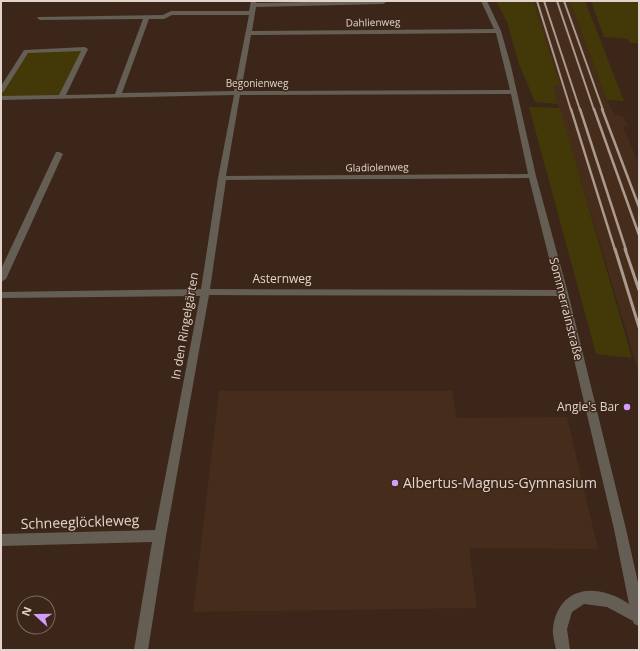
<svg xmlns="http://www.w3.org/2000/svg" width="640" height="651" font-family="'Open Sans',sans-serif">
<rect width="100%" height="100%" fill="#3b2619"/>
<path fill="#462c1a" d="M533,1H570L607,100L615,115L623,116L628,126H623L639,165V374L558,104L553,85H559Z
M219,391H452L457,418L567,417L598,549L469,548L477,608L193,612Z"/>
<path fill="#433908" d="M496,1H533L560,85H553L558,104L535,102L519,64L507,22Z
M570,1H585L624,101L607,100Z
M591,1H639V43H630L628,39L604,37Z
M85,49L62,96L1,98V91L26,51Z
M529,107L560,108L632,358L596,354Z"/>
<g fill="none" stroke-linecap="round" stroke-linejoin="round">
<path fill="#655e55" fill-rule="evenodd" d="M251,1H257L256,3L354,1L386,2L383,4L256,7L252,31L494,29L481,1H487L501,31L511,66L536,176L568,293L626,529L639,587V626L634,624L633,621L607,607L584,604L572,612L567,629L570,650H556C555,643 552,635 553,628C557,597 580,584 609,594C616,596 623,600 629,604L614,529L559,296L209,295L166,536L148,650H134L152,542L1,546V534L155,530L200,296L1,298V292L201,289L218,178L234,95L1,100V96L59,95L81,51L28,53L4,91L1,93V86L24,50L85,47L88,49L66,95L115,94L143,19L40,20L37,18L38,17L163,15L171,11H249ZM172,15H249L234,91L122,93L149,19H164ZM496,33L510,90L241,91L251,35ZM511,94L528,174L226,176L240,95ZM529,178L557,290L210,289L226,180Z
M56,152H59L63,154L6,279L1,282V269Z"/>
<path stroke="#aa9a90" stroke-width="2" d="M537,1L571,110
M544,1L580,110
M557,1L594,110
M564,1L603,110"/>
<path stroke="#aa9a90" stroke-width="2.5" d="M571,109L615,250
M580,109L626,250
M594,109L639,235
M602,109L639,207"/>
<path stroke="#aa9a90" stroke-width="3" d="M615,249L639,327
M625,249L639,290"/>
</g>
<g fill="#d29dfd" stroke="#3b2619" stroke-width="1.5">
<circle cx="627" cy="407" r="4"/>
<circle cx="395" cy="483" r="4"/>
</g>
<g text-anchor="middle" stroke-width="3" stroke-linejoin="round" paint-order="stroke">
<g font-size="10" fill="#e2d4cc" stroke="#3b2619">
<text transform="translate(373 22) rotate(-1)" y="4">Dahlienweg</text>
<text x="257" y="87">Begonienweg</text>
<text transform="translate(377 167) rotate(-1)" y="4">Gladiolenweg</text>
</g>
<g font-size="12" fill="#e2d4cc" stroke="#3b2619">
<text x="282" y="283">Asternweg</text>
<text transform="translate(566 309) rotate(76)" y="4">Sommerrainstraße</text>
<text transform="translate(185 326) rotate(-80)" y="4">In den Ringelgärten</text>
</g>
<g font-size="12" fill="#e2d4cc" stroke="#3b2619" text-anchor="end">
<text x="619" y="411">Angie's Bar</text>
</g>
<g font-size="14" fill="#e2d4cc" stroke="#3b2619" text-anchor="start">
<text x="403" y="488">Albertus-Magnus-Gymnasium</text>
</g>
<g font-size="14" fill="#e2d4cc" stroke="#3b2619">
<text transform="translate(80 522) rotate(-2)" y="5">Schneeglöckleweg</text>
</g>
</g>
<rect width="640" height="651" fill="none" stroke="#e2d4cc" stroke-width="4"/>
<g transform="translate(36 615) rotate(291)"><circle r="19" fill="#3b2619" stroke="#7e6c61"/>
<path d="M0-3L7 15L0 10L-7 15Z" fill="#d29dfd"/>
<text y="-6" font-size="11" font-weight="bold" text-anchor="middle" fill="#e2d4cc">N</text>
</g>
</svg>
